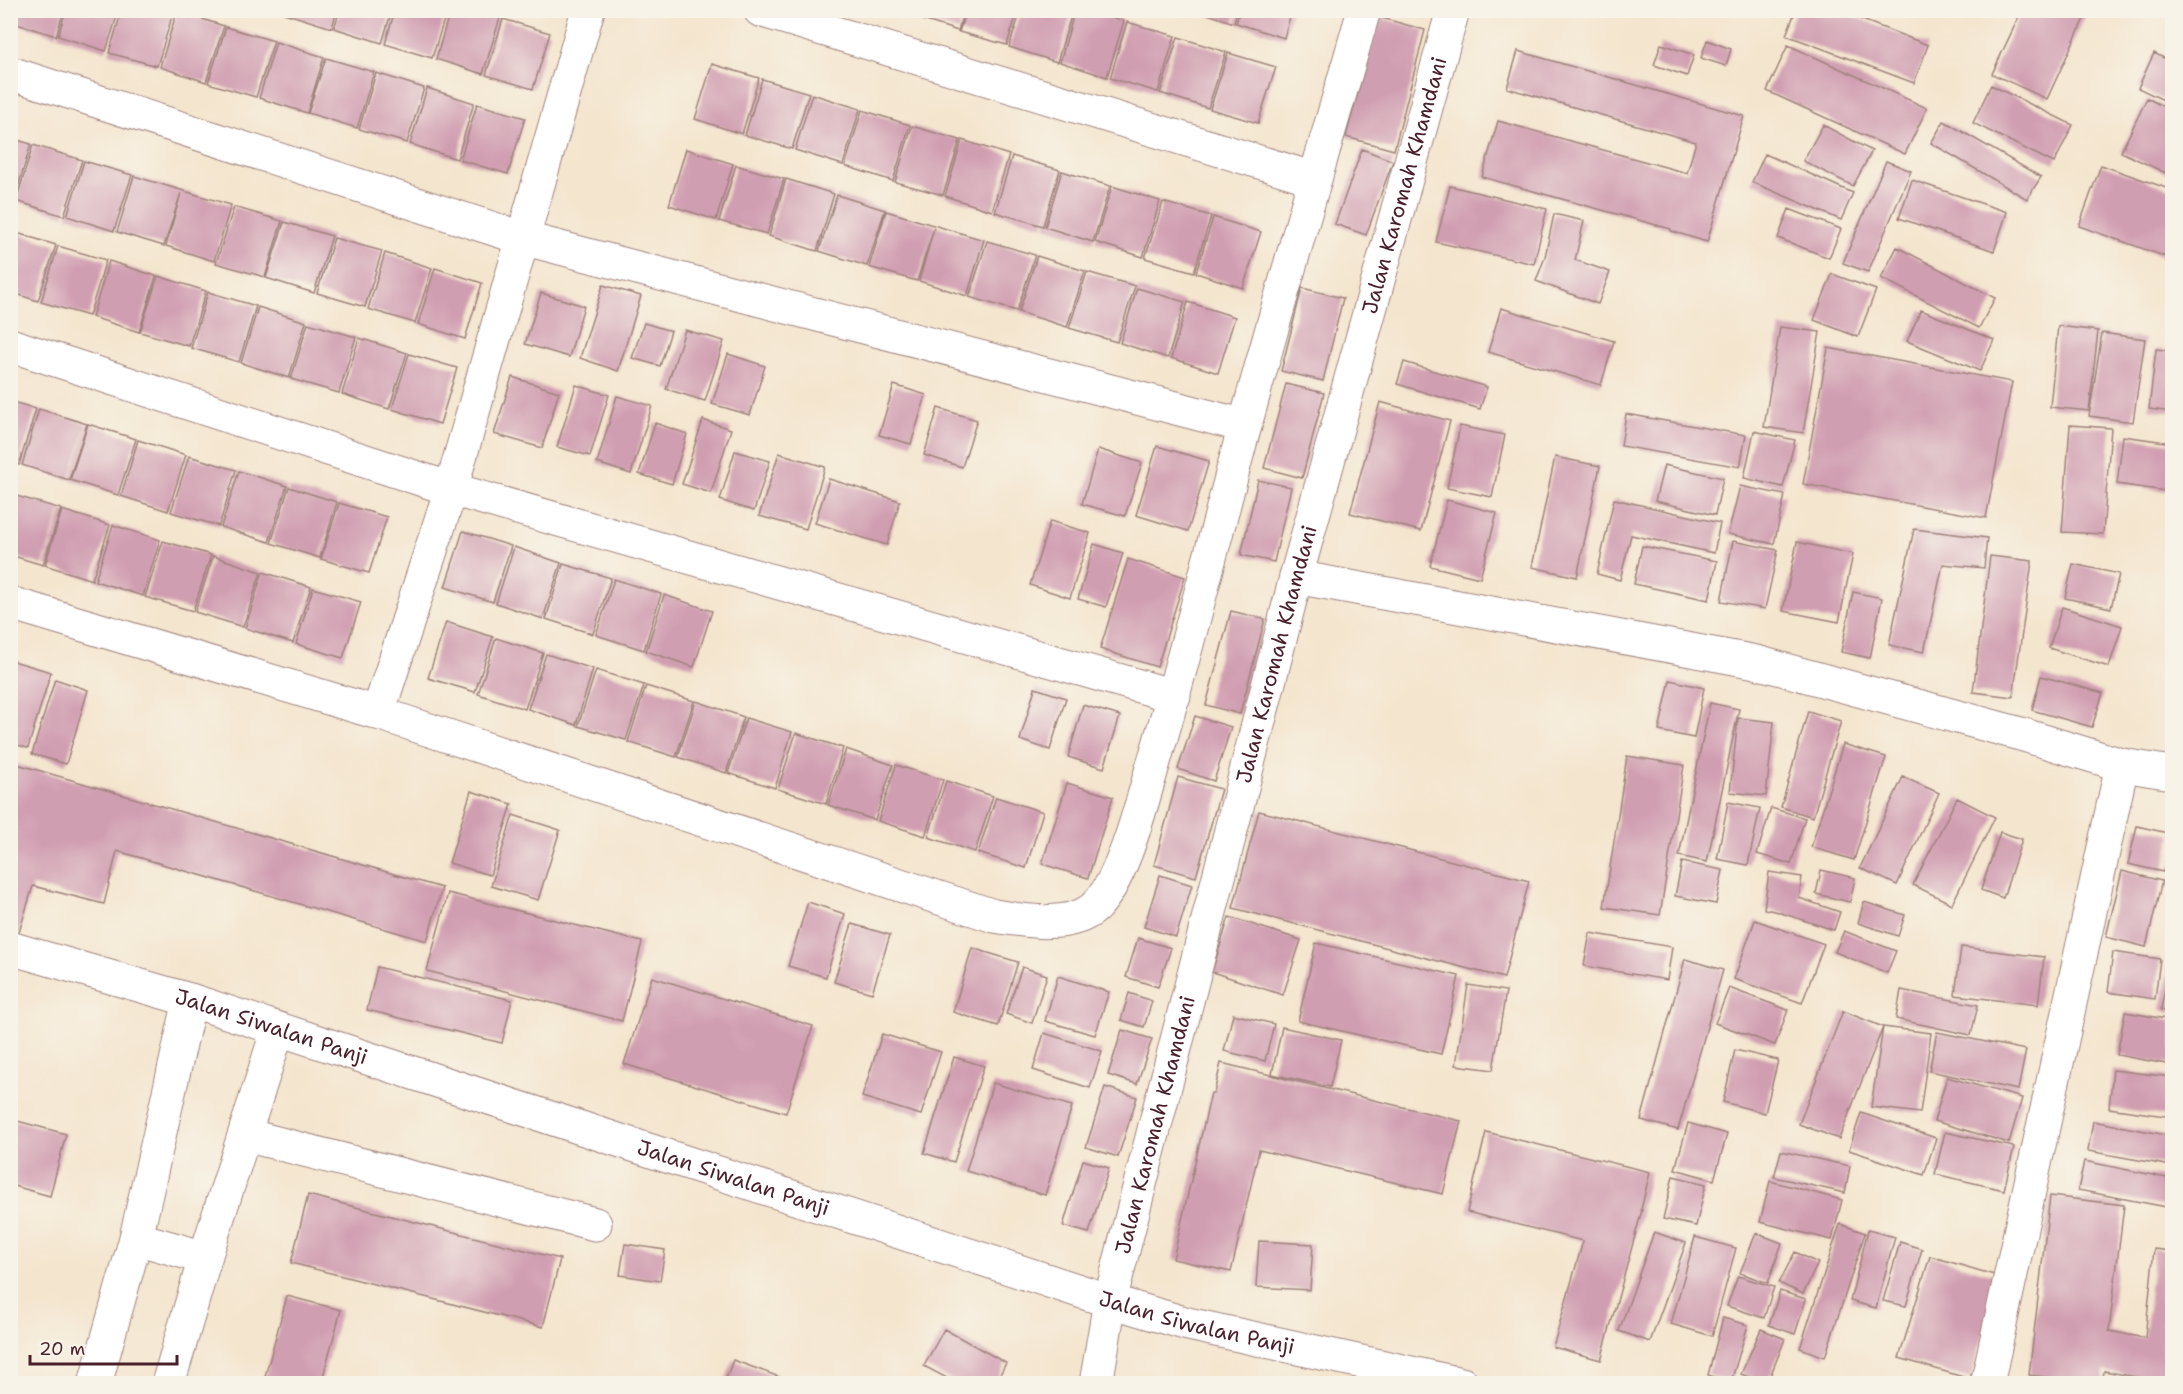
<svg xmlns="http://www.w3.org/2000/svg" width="2183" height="1394" font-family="'Shantell Sans',sans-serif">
<rect width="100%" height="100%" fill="#f7f3e8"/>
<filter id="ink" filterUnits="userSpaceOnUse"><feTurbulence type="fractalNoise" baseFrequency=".0167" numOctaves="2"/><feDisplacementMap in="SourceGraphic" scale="12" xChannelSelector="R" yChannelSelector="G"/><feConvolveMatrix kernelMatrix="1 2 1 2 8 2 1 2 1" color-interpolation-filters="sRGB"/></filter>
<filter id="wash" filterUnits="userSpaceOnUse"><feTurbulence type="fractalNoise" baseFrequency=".008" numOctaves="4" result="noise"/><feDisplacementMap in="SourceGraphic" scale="24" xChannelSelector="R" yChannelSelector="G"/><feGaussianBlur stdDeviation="1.35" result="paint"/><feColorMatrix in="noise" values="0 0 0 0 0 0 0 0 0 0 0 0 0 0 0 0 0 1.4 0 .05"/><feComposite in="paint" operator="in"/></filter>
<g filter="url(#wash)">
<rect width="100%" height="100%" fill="#f4e5ce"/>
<g id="blocks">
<path fill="#d09eb1" d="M11,10H64L56,36L10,22Z
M66,10H119L106,51L58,36Z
M122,10H174L157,66L109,53Z
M285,10H337L332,28L284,13Z
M340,10H392L382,43L334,28Z
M395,10H447L432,58L385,44Z
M450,10H476L500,18L483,74L436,59Z
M912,10H964L958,31L910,16Z
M966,10H1018L1007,45L959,32Z
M1021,10H1073L1057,62L1009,47Z
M1075,10H1090L1124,21L1107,77L1060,62Z
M1196,10H1237L1234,23Z
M1240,10H1292L1284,38L1236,23Z
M1404,10H1428L1425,18Z
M1796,10H1836L1928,45L1914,83L1786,35Z
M2022,10H2088L2047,99L1992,74Z
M177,11L224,26L206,82L160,67Z
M1378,17L1425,30L1394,150L1346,137Z
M503,19L550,33L533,89L486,75Z
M1127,22L1175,36L1158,92L1110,78Z
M226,27L274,41L256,97L208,83Z
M1178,37L1226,52L1208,108L1160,93Z
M1707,40L1731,49L1726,66L1701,58Z
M276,42L324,57L307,113L259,98Z
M1661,44L1694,55L1687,76L1654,65Z
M1788,45L1927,108L1905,154L1767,91Z
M1518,51L1744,116L1707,242L1671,231V229L1482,177L1498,121L1687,173L1696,142L1507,88Z
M1228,53L1276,67L1258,123L1210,109Z
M2154,53L2172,62V104L2138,88Z
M326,58L374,72L357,128L308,113Z
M712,64L759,78L742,134L695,119Z
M376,73L424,88L407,143L359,129Z
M762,79L809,93L792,149L745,135Z
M1991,85L2073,125L2054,163L1973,123Z
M427,88L474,103L457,159L410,144Z
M812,94L860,109L843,165L795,150Z
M2147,98L2172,111V176L2121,152Z
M477,104L525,118L508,174L460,160Z
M862,110L910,125L893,181L845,166Z
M1944,121L2041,177L2027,199L1931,143Z
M1823,125L1872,151L1853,186L1803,161Z
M912,126L960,140L943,195L895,182Z
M10,138L31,144L14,200L10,199Z
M962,140L1009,155L992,211L945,196Z
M33,145L82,160L64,216L16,201Z
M686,149L733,164L716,220L669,205Z
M1362,149L1393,161L1366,235L1335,224Z
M1765,154L1853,193L1841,220L1752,182Z
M1012,156L1060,170L1043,226L995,212Z
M84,161L132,175L114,231L67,216Z
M1886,161L1911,171L1868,272L1843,263Z
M736,165L784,179L767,234L719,221Z
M2101,165L2172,190V259L2079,226Z
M1062,171L1110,186L1093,242L1045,227Z
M134,176L231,205L214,261L166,246L181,193L164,246L117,232Z
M786,179L834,194L817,251L769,236Z
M1912,180L2007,212L1994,251L1899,218Z
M1112,186L1160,201L1143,257L1095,242Z
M1450,186L1547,209L1534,264L1436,242Z
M837,195L885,210L867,266L819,251Z
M1163,202L1211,216L1194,272L1145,258Z
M234,207L282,221L265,277L216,263Z
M1789,209L1841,229L1829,258L1778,238Z
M886,211L984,240L967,296L919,281L934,228L917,281L869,267Z
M1554,214L1584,221L1575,260L1610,272L1598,304L1536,281L1545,257Z
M1213,217L1261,232L1243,288L1196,273Z
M284,222L332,236L314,293L266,278Z
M10,231L56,245L38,301L10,292Z
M334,238L382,251L365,307L317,293Z
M987,241L1035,255L1017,311L969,297Z
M58,246L106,260L89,316L41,302Z
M1897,247L1995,298L1979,328L1881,278Z
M385,253L432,268L415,323L368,309Z
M1037,256L1085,271L1067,327L1019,312Z
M109,261L156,276L139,332L92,317Z
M435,268L482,283L465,339L418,324Z
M1087,272L1135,286L1117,342L1069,328Z
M1832,274L1876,290L1858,337L1814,320Z
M158,276L206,291L189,346L140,332Z
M603,285L641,296L618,371L580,358Z
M1137,288L1185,302L1168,358L1120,343Z
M1302,288L1343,298L1323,381L1281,371Z
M208,292L256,306L239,362L191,348Z
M541,293L584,306L569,357L525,344Z
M1188,302L1235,317L1218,373L1171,358Z
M258,307L306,322L289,378L241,363Z
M1501,308L1614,341L1601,385L1488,352Z
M1921,310L1994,340L1980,371L1907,341Z
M308,323L356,337L339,393L291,379Z
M644,323L671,331L660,366L632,358Z
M2058,326L2098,331L2089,411L2050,407Z
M1780,327L1820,332L1803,433L1764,427Z
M685,330L724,341L705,401L666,389Z
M2102,333L2145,339L2133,422L2089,416Z
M359,338L407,353L389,409L342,394Z
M1828,348L2012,382L1986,518L1803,484Z
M2156,349L2172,351V412L2149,409Z
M409,354L457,368L440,424L392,409Z
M728,354L765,366L750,415L712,404Z
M1404,362L1487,387L1480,409L1397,384Z
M512,377L559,392L542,448L494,434Z
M1286,384L1324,393L1302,478L1264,468Z
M576,385L609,395L590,456L557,447Z
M894,385L926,395L911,444L879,435Z
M617,396L652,406L631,474L597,463Z
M10,401L36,409L19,465L10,462Z
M1380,402L1450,421L1421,531L1350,513Z
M938,408L977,420L962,467L924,455Z
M39,409L87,424L69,480L22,465Z
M1626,414L1746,435L1740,467L1621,446Z
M703,420L731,429L711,493L682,484Z
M655,423L687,434L672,484L639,474Z
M88,424L136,439L118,495L70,480Z
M2070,425L2111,428L2103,534L2062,532Z
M1460,426L1505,435L1492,497L1447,488Z
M1754,431L1795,440L1783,487L1744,478Z
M2123,436L2172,443V492L2117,484Z
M138,440L186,455L168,511L121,496Z
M1157,446L1209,461L1188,531L1136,515Z
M1098,449L1142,463L1125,516L1082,504Z
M735,451L770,461L754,511L720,500Z
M779,453L825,467L806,529L759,516Z
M189,456L236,470L219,526L171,512Z
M1555,457L1600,466L1577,577L1532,567Z
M1664,465L1723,478L1715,515L1655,501Z
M239,471L287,486L269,542L221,527Z
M829,479L900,501L887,545L815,523Z
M1258,480L1291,487L1274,562L1241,555Z
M1740,486L1785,495L1774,544L1728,534Z
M289,487L337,502L320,558L271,543Z
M13,495L61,509L43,565L10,555V503Z
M1614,499L1720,523L1714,553L1631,535L1620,580L1597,574Z
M1447,500L1497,513L1480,578L1430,566Z
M339,503L387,517L369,573L321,559Z
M62,510L110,525L92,580L45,565Z
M1050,521L1090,533L1070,598L1030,585Z
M113,525L160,540L143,596L95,581Z
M1914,529L1987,538L1984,568L1943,564L1924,652L1889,645Z
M463,531L511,546L493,602L445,587Z
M163,541L211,555L193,611L145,597Z
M1733,541L1778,550L1765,609L1721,601Z
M1797,542L1853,554L1839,622L1783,611Z
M1094,544L1123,553L1106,607L1078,599Z
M1642,546L1717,561L1709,600L1634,584Z
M514,547L561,563L543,619L496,603Z
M213,556L261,572L243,627L195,612Z
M1990,556L2032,561L2013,697L1973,692Z
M1128,559L1185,577L1157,667L1100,649Z
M563,564L611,578L593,634L546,619Z
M2073,564L2119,574L2111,608L2065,598Z
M263,572L311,587L293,643L245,628Z
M614,579L661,594L644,650L596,635Z
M313,588L361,602L343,658L296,644Z
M1853,592L1882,598L1870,658L1841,652Z
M664,595L712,611L694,667L646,651Z
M2062,607L2122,626L2109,667L2049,648Z
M1231,611L1265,619L1240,714L1206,705Z
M446,622L493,637L475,692L428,678Z
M496,638L543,653L525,709L478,694Z
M546,654L593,669L576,725L528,709Z
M10,660L51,672L28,748L10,743Z
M596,670L644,685L626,740L578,726Z
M2041,676L2103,693L2092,727L2032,710Z
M55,679L88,690L66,764L32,754Z
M1670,680L1704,688L1694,738L1659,731Z
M646,686L694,701L676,757L628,742Z
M1035,688L1066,698L1050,750L1020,740Z
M696,701L744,717L726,773L678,757Z
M1710,703L1739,709L1707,862L1679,856Z
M1083,705L1120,716L1104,768L1068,757Z
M1808,711L1841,721L1813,817L1781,807Z
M1195,716L1231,727L1214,781L1178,769Z
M746,718L792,732L775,788L728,773Z
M1738,718L1774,722L1766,796L1730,792Z
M796,733L843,748L826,804L778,789Z
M1843,744L1886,757L1854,860L1811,847Z
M846,749L893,765L875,820L828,805Z
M1627,756L1684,765L1660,915L1604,907Z
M10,762L442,888L427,941L117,851L104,904L33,886L17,939L10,937Z
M896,765L943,780L925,836L878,821Z
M1178,777L1221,789L1196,877L1154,865Z
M1903,777L1939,793L1897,885L1860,868Z
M946,781L993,796L975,852L928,837Z
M1067,783L1113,797L1088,878L1042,864Z
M471,791L512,804L490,875L449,863Z
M996,797L1043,812L1026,868L978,853Z
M1957,798L1995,817L1952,904L1913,885Z
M1728,802L1760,808L1748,865L1717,859Z
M1771,808L1805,818L1791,864L1757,854Z
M1259,811L1529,881L1504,978L1233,908Z
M513,815L560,830L538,900L491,886Z
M2137,826L2172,834L2163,872L2128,864Z
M2000,832L2022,839L2003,898L1981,890Z
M1682,862L1723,870L1716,904L1675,896Z
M1821,870L1855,878L1850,902L1816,894Z
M2122,871L2162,881L2146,947L2106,937Z
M1769,872L1802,877L1799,898L1840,912L1834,930L1775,911L1764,909Z
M1160,875L1192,885L1176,937L1144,927Z
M448,893L642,942L622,1021L427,971Z
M808,902L845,914L826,977L788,966Z
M1864,902L1905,915L1898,936L1858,923Z
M1229,917L1301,940L1283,995L1212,972Z
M1755,920L1824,944L1802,1003L1734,979Z
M852,924L890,935L872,993L834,982Z
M1844,931L1896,951L1887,973L1835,952Z
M1590,933L1672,947L1667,980L1584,966Z
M1138,938L1171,948L1158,987L1126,977Z
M1316,943L1459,976L1441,1054L1298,1021Z
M1961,947L2044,957L2038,1005L1955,995Z
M972,948L1018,962L998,1026L953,1012Z
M2113,952L2160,959L2155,999L2108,992Z
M1685,959L1723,970L1678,1130L1641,1120Z
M2169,965H2172V1012L2161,1010Z
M377,967L512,1000L502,1043L367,1010Z
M1022,967L1047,975L1032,1023L1006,1014Z
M1058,976L1109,992L1095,1035L1045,1021Z
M652,977L813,1026L786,1113L624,1064Z
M1468,985L1506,991L1493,1070L1456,1065Z
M1729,988L1788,1010L1775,1045L1715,1023Z
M1901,990L1978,1005L1971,1035L1896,1019Z
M1129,993L1152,1001L1144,1027L1121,1020Z
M1843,1011L1883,1027L1839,1139L1799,1124Z
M2125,1012L2172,1020V1065L2117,1055Z
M1233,1014L1274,1024L1265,1061L1224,1051Z
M1282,1027L1341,1040L1330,1087L1272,1074Z
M1883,1027L1931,1033L1920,1113L1871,1107Z
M1122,1030L1152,1039L1137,1084L1108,1075Z
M1937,1032L2026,1050L2018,1090L1929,1071Z
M1044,1033L1102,1051L1090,1088L1033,1070Z
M882,1034L941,1052L921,1115L862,1097Z
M1735,1050L1778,1060L1765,1113L1723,1102Z
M954,1057L984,1066L954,1162L924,1153Z
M1221,1063L1461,1121L1443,1194L1259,1150L1231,1272L1173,1259L1211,1093H1214Z
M2113,1070L2172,1077V1117L2109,1108Z
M1947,1077L2022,1098L2009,1143L1934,1121Z
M993,1083L1072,1106L1045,1195L966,1171Z
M1105,1087L1137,1097L1118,1157L1086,1147Z
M1861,1113L1936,1138L1924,1175L1849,1150Z
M10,1119L66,1134L50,1196L10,1185Z
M2093,1121L2172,1136V1166L2088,1151Z
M1688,1123L1727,1134L1714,1180L1675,1169Z
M1486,1132L1650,1172L1641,1210H1642L1601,1360L1553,1347L1583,1241L1467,1212Z
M1945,1132L2014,1147L2004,1190L1935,1174Z
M1781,1151L1850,1166L1845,1193L1774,1177Z
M1083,1160L1109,1168L1089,1233L1063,1226Z
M2084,1161L2172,1179V1208L2078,1190Z
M1673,1176L1706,1184L1696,1226L1663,1219Z
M1770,1181L1842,1200L1832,1240L1760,1222Z
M308,1195L560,1259L543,1327L291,1263Z
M2050,1196L2124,1205L2109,1331L2145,1338L2154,1249L2172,1251V1384H2140L2141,1378L2104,1371L2102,1384L2029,1375Z
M1840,1224L1865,1233L1825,1357L1800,1348Z
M1868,1230L1895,1237L1876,1308L1850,1301Z
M1654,1232L1686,1243L1650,1342L1619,1331Z
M1756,1233L1782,1243L1768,1283L1740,1273Z
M1695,1237L1736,1248L1712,1336L1671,1324Z
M1259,1241L1313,1244L1310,1290L1256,1287Z
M1900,1242L1922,1249L1906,1306L1883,1301Z
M625,1244L665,1250L660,1281L620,1275Z
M1795,1252L1818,1263L1803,1294L1779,1283Z
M1930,1256L2001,1277L1970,1379L1899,1358Z
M1738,1276L1774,1287L1764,1318L1727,1306Z
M1780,1291L1806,1299L1795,1334L1769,1325Z
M287,1296L341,1310L321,1384H263Z
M1723,1318L1748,1325L1731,1382L1708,1375Z
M944,1329L1006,1363L995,1384H958L924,1366Z
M1761,1329L1785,1339L1767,1384L1741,1374Z
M733,1360L796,1383V1384H724Z"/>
</g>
</g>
<g filter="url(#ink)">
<use href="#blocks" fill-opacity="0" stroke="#9f827c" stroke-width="1.5"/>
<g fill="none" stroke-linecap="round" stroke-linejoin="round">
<defs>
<g id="minor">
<path d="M760,10L1315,179"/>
<path d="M10,73L522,238L1245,426"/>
<path d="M10,345L451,489L1174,696"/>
<path d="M1296,577L1756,662L2024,735L2122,765L2172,773"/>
<path d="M10,603L378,713L994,916C1024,921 1071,929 1095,907C1122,881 1140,809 1151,772C1185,659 1213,543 1244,429C1282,289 1324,150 1364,10"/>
<path d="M378,713L451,489L588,10"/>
<path id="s1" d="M10,948L190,1000L1110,1301L1188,1324L1462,1384"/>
<path d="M245,1135L595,1224"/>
<path d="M136,1238L205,1258"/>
<path d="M95,1384L136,1238L190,1000"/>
<path d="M168,1384L205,1258L278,1029"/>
<path id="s2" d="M1096,1384L1110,1301L1296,577L1453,10"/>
<path d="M1987,1384L2122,765"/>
</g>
</defs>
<use href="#minor" stroke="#9f827c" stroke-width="35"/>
<use href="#minor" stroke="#fff" stroke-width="33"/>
</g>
</g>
<g text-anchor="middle" stroke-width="5" stroke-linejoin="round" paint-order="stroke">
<g font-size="21" fill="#4a1f2b" stroke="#f7f3e8">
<text dy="7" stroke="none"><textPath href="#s2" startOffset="1238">Jalan Karomah Khamdani</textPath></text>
<text dy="7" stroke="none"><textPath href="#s2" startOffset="752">Jalan Karomah Khamdani</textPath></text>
<text dy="7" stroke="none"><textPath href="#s1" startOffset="273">Jalan Siwalan Panji</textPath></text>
<text dy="7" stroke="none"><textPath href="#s2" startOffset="266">Jalan Karomah Khamdani</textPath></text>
<text dy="7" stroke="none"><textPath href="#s1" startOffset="759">Jalan Siwalan Panji</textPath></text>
<text dy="7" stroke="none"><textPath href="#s1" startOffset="1245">Jalan Siwalan Panji</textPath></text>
</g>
</g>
<rect width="2183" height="1394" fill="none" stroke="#f7f3e8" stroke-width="36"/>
<path d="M30 1355v9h147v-9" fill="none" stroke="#4a1f2b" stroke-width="3"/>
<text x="39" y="1355" font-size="18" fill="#4a1f2b" stroke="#f7f3e8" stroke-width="4.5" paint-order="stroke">20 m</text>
</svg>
